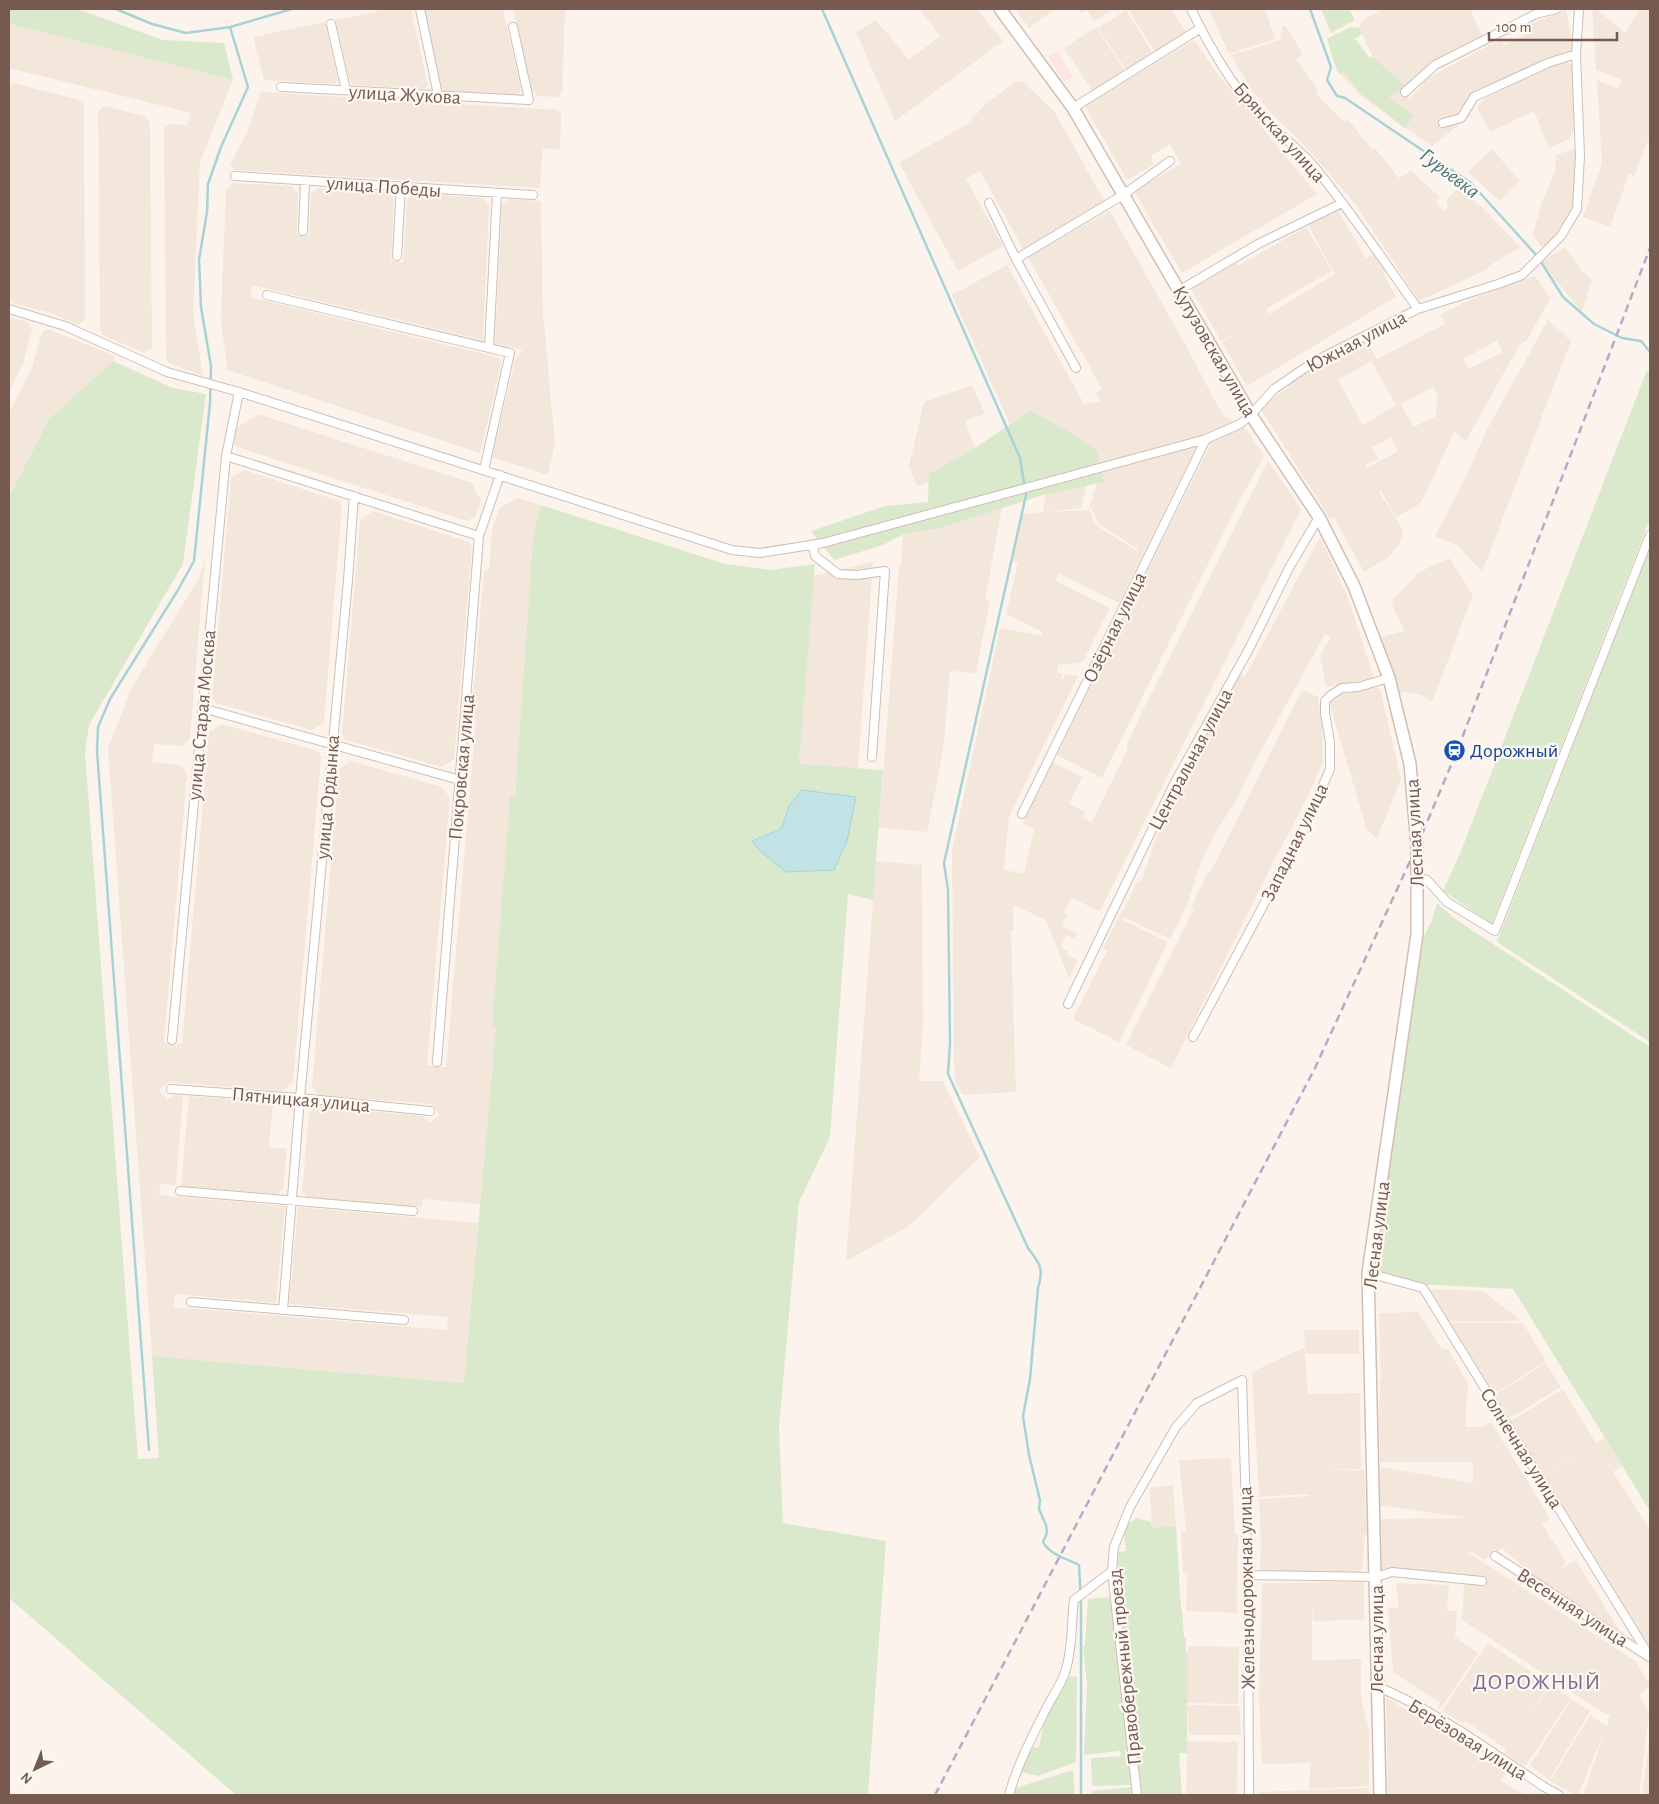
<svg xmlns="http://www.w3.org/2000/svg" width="1659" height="1804" font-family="'Alegreya Sans',sans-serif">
<rect width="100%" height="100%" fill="#fcf4ec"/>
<path fill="#f3e6db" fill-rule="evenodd" d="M389,9H411L428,86L424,89L354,85L349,80L335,20Z
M423,9H503L521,91L517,95L446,91L441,86Z
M513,9H565L562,92L558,97L538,96L532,90Z
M919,9H977L1003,41L895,121L856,32L876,20L909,60L940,36Z
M1015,9H1055L1029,28Z
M1078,9H1114L1094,21L1087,10L1082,13Z
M1128,9H1171L1187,33L1155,52Z
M1209,9H1265L1275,39L1229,54Z
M1383,9H1470L1484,41L1468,49L1407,87L1373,57L1359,28L1362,21Z
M1566,9L1573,48L1540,62L1539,60L1540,64L1469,102L1461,109L1472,115L1432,146L1361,96L1340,74L1356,66L1399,87L1409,97L1407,102L1428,78L1495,42L1502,54L1496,42L1501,39L1504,45L1526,34L1523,28Z
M1592,9H1596L1625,33L1640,9H1650V135L1634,176L1629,174L1610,227L1583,217L1602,163L1597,80L1618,89L1622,80L1596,70Z
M1126,10L1152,52L1126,70L1098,28Z
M325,22L338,80L334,84L264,80L253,37Z
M9,24L233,80L200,162L193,314L203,376L169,363L166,359L164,128L171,123L187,126L191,113L9,68Z
M1285,25L1303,54L1296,59L1318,90L1315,93L1344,122L1348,120L1372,149L1375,148L1399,178L1411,171L1441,198L1435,202L1443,211L1448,207L1446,200L1459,187L1481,206L1520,247L1487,267L1488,269L1419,301L1356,205L1306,147L1274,116L1251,89L1231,55L1280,40L1282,27Z
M1096,27L1125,71L1093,92L1064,48Z
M1194,40L1220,77L1317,194L1182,273L1134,191L1181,164L1170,144L1151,156L1153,165L1127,180L1085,106Z
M1563,60L1572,65L1574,92L1576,125L1569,139L1549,148L1534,111L1490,132L1478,110V106L1484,99L1540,70Z
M1016,81L1023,82L1054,111L1106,204L1024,251L980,171L966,179L1003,246L958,271L899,163L967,124L987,103Z
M14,83L79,100L84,105L85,319L78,325L51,313L13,303L9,297V88Z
M261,92L557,110L561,114L560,150L543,148L540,188L234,170L230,165L248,130Z
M105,106L145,116L150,122L152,348L144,353L103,335L100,330L98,112Z
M1576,148L1581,152L1583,177L1569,220L1547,245L1541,246L1533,234L1542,202L1555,171L1556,155Z
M1492,149L1520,181L1500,201L1468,172Z
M233,183L292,186L298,194L297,234L309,235L311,194L318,188L387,192L394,199L391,261L403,262L407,200L413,193L483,198L489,205L483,340L253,285L250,297L500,358L502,362L480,453L227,370L221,318L226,189Z
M508,199L541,201L543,313L555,444L548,475L492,457L515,361L522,350L495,343L502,205Z
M1337,209L1366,258L1376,253L1387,271L1383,273L1396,297L1247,386L1222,342L1238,332L1221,341L1191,289L1236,263L1238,266L1306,227L1332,271L1266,309L1269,314L1335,274L1307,223Z
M1110,211L1185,344L1222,414L1247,430L1264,456L1238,504L1102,778L1057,755L1211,443H1198L1119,603L1058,573L1056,581L1110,608L1083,662L1058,665L1057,673L1062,674V679H1064L1065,674L1078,676L1009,816L1004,870L1024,874L1034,829L1023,823L1053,762L1082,777L1069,804L1085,812L1083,818L1092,822L1128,748L1126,747L1142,712L1268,461L1301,509L1100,911L1071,898L1064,913L1067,915L1062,926L1077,933L1074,939L1066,935L1061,947L1068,951L1067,955L1078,960L1069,979L1046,920L1013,905L1014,930H1011L1016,1092L963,1095L955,1082L954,1062L952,850L1000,628L1042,636V632L1006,614L1018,563L1011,560L1021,514L1043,512L1048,477L1004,496L985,600L990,601L976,673L950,671L943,751L927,832L879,828L899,566L901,565L903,527L960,471L917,486L909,466L924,402L972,385L985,414L965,421L981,463L1024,455L952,295L1007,265L1084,404L1100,402L1096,393L1102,389L1028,257ZM1100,475L1090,506L1099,524L1138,549L1137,551L1097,526L1089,510L1046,512L1081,508L1088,477Z
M1565,247L1584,273L1592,280L1582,312L1541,262Z
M1535,276L1551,298L1526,341L1520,344L1466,441L1454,432L1424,497L1417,506L1396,517L1381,491L1379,492L1403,530V532L1399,545L1389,557L1364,572L1334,517L1330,519L1260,408L1289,387L1287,384L1365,339L1377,359L1445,324L1440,315L1476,297ZM1497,341L1503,352L1468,369L1463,359ZM1371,361L1396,405L1363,425L1338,380ZM1434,387L1438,397L1435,417L1413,427L1401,404ZM1391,438L1398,451L1367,468L1366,465L1378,459L1372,447Z
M9,317L28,322L32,329L23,364L9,391Z
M1548,320L1571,341L1482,572L1458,546L1435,536L1465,479L1486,431Z
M48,329L115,356L113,361L49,419L9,497V413L32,368L42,332Z
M258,414L472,483L481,501L476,516L467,521L237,447L234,443L235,429Z
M244,470L339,501L342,505L324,722L312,730L216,703L212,698L231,478Z
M518,498L541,505L533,537L515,797L510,796L492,1026L496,1027L480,1204L423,1199L422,1207L307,1197L302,1191L309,1113L316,1107L424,1116L430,1123L439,1115L432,1104L319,1095L312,1086L339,769L351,761L442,787L450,798L427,1065L446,1067L476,721L471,720L484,570H489L492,530L500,507Z
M373,511L469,542L472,547L454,759L442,767L346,740L342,735L360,520Z
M1320,537L1347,595L1374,678L1326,687L1320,656L1331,637L1325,634L1252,767L1236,801L1215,833L1199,867L1187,905L1170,939L1124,917L1123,920L1168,942L1119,1042L1073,1019L1107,951L1103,948L1138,881L1141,882L1153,846L1184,776L1219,706L1237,673L1245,677Z
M205,558L190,739L181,746L154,744L152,762L180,765L187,773L164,1043L182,1044L209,732L221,724L318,751L321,757L293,1082L282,1091L169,1082L159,1090L167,1100L174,1095L183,1096L176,1185L160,1184L159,1195L285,1206L276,1303L175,1294L173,1307L447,1330L448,1317L289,1304L298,1207L478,1223L464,1383L152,1356L108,748L131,689L199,578Z
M1449,558L1473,595L1432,702L1422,695L1406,692L1396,695L1378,638L1404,631L1391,602L1419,572Z
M873,562L858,769L799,765L813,576Z
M1377,687L1380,689L1401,779L1377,838L1367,830L1329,702L1334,696Z
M1302,690L1318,697L1322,724L1323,762L1308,796L1273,863L1171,1068L1126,1045L1194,909L1191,907L1208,873H1210L1227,840Z
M876,861L922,865L923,1024L919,1081H943L980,1157L908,1227L846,1261Z
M189,1096L273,1103L269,1147L287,1149L283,1189L277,1194L181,1186Z
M1430,1289L1483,1291L1521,1321L1450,1322Z
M1418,1312L1442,1349H1448L1468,1384L1465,1427H1482L1491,1422L1550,1518L1542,1524L1567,1563L1555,1573L1576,1560L1621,1633L1619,1635L1541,1583L1502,1548L1484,1560L1473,1552L1469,1553L1635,1661L1650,1684V1686L1639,1695L1649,1713L1639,1795H1583L1606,1728L1578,1795H1575L1550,1781L1590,1715L1607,1726L1610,1715L1602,1712L1462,1620L1465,1575L1382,1573L1381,1519L1468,1518L1379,1505L1380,1467L1473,1483V1462H1380L1379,1410L1380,1379H1381L1379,1313Z
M1450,1323H1523L1546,1361L1494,1394Z
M1304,1330H1359V1354H1305L1308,1396L1309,1394L1360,1393L1361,1469L1312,1470H1364L1367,1535H1364L1363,1568L1358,1573L1311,1575L1260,1573L1261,1540L1259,1499L1310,1496L1309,1494L1259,1497L1252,1372L1305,1347Z
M1546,1363L1561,1387L1510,1418L1495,1395Z
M1563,1389L1596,1443L1605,1438L1622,1466L1613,1472L1650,1530V1647L1544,1476L1593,1445L1544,1475L1511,1421Z
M1231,1458L1235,1534H1238L1237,1613L1186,1611L1187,1573H1183L1181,1531H1186L1179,1460Z
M1173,1485L1176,1526L1152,1528L1150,1488Z
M1364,1582V1620L1313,1621L1312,1605V1660L1361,1659V1698L1369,1730V1786L1309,1789L1311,1763L1262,1764L1259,1697L1262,1583Z
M1396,1583L1449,1585L1447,1611H1457L1455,1637L1478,1653L1440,1709L1437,1708L1440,1703L1393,1672L1388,1608H1399Z
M1488,1643L1549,1684L1522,1726L1551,1684L1571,1698L1525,1767L1504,1753L1506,1749L1465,1721L1463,1724L1442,1711Z
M1188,1646L1239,1647L1238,1704L1187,1703Z
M1386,1697L1481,1759L1482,1757L1506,1772L1501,1781L1525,1795H1388Z
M1572,1699L1590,1711L1549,1780L1530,1765Z
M1188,1705L1239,1706L1241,1735H1189Z
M1650,1736V1795H1642L1645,1771Z
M1187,1741L1238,1742L1237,1795H1186Z
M1369,1788V1795H1258V1792Z"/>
<path fill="#fbe6e1" d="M1058,51L1073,77L1064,82L1048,56Z"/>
<path fill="#dae9cb" d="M9,9H77L163,40L224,43L233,80L9,24Z
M1321,9H1349L1355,20L1331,33Z
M1350,27L1359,28L1362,34L1355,39L1370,58L1373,57L1407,87L1389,97L1414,116L1404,128L1360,92L1344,72L1340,74L1337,71L1327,39Z
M113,361L173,388L206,394L183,564L89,725L85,752L138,1459L159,1458L152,1356L464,1383L496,1027L492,1026L510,796L515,797L533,537L541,505L725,564L770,570L815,564L799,764L883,770L873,900L848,894L830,1137L799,1202L779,1428L783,1523L886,1541L868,1795H236L9,1598V497L49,419Z
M1647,370L1650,374V519L1492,924L1443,891L1461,851Z
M1030,411L1070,432L1097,451L1104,482L1043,495L940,528L904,534L883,545L834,560L811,531L885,506L928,502L929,474L975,448Z
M1650,547V1042L1497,942Z
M1437,903L1455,919L1650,1047V1511L1513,1289L1377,1282L1380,1192L1419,947L1432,920Z
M1136,1518L1151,1522L1152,1528L1176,1526L1181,1609L1182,1610L1184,1637H1186V1653H1188L1187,1753H1179L1182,1795H1142L1117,1574L1119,1552L1126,1551L1124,1531L1126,1526Z
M1112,1597L1129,1750L1123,1751L1128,1752L1131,1785L1092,1786L1091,1758L1121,1756L1120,1751L1084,1755L1087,1684L1083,1647L1085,1646L1088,1599Z
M1066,1676L1077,1677L1076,1762L1038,1776L1021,1772L1032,1748L1039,1747L1045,1717Z
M1073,1770L1075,1795H1013L1015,1788Z
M1131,1787L1132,1795H1092L1091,1791Z"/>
<path fill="#c1e3e5" stroke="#a8d3d6" d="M802,790L856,797L847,841L834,870L786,872L759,850L752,841L781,829L790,804Z"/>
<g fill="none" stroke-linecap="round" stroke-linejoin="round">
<path stroke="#a8d3d6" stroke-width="2.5" d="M116,9L152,24L186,33L230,27L292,9
M822,9L1020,458L1026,495L944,863L948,890L950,1043L948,1074L1028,1248C1040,1264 1044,1268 1038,1288L1030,1379L1023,1416L1029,1455L1040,1500L1039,1509L1046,1525L1047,1533L1043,1542C1049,1554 1067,1559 1079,1565L1081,1603V1795
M1310,9L1331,67L1327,80L1337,96L1345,98L1471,183L1538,257L1563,297L1594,324L1622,338L1641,341L1650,352
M149,1450L97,751L98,727L110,699L178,590L194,561L210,403L211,366L201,307L199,260L207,212L208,184L221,147L248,87L230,27"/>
<defs>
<path id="street" d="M420,9L438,95
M1191,9C1208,44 1230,82 1256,112C1273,130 1295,145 1312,164C1350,210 1383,260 1418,309
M331,24L346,90
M281,87L529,100L513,27
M1405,92L1435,65L1536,14L1556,9
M1073,108L1201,28
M1443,123L1461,118L1474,97L1548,63L1576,54
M235,176L533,195
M989,203L1016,259L1076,368
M303,231L305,181
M397,256L401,187
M1016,259L1123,195L1170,161
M1180,290L1258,244L1342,203
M267,295L510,353L484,470
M9,309L65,326L167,372L239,392L732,550L760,553L823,543L1206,439L1240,424L1251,415L1274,389L1315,361L1418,309L1498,284L1522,275L1561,236L1577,209L1580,156L1576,54L1579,9
M489,348L497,193
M226,456L479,536
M813,545L815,556L838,574L857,575L885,571L872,757
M202,708L460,780
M1022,814L1206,439
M1418,877L1427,880L1447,902L1495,931L1650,535
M1068,1004L1175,782L1249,649L1289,568L1319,517
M1193,1037L1303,831L1330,769V742L1325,713V701L1331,695L1342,688L1358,687L1389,678
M172,1040L226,456L239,392
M437,1062L479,536L500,475
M171,1089L300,1098L430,1111
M180,1191L413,1211
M1368,1273L1423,1288L1650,1657
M191,1302L404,1320
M283,1310L300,1098L348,580L354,496
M1495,1556L1649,1657
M1248,1575L1376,1577L1392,1572L1482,1581
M1376,1686C1437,1711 1491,1752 1546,1788L1559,1795
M1009,1795C1017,1765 1033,1735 1047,1707C1053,1695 1063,1682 1066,1669C1073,1646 1071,1623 1074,1600L1112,1571
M1137,1795L1112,1571L1114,1547L1130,1507L1176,1427L1197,1403L1242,1380L1248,1575L1249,1795"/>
<path id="secondary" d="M1000,9L1073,108L1251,415L1319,517L1354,586L1389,678L1410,764L1417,846V934L1368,1273L1380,1795"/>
</defs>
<use href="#street" stroke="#d0beb4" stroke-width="10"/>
<use href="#secondary" stroke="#d3bdb2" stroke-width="14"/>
<use href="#street" stroke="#fff" stroke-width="8"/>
<use href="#secondary" stroke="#fff" stroke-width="11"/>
<path stroke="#b6aac6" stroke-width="2.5" stroke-dasharray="8 5" stroke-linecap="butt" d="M935,1795L1315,1068L1417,846L1457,751L1650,248"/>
</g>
<defs>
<symbol id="station-disc" viewBox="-11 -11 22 22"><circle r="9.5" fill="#1a4fb4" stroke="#fef8f3"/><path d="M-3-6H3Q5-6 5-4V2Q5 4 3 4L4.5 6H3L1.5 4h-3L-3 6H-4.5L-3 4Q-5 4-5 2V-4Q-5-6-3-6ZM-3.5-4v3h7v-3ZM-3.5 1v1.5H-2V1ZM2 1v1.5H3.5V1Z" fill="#fff"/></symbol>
</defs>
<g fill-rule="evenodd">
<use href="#station-disc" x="1442" y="738" width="25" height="25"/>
</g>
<g text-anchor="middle" stroke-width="4.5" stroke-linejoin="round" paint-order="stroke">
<g font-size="20" fill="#765a50" stroke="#fef8f3">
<text transform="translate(405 94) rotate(3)" y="7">улица Жукова</text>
<text transform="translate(1280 132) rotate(48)" y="7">Брянская улица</text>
<text transform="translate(384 186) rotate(4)" y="7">улица Победы</text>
<text transform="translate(1356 341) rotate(-28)" y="7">Южная улица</text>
<text transform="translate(1215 351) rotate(60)" y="7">Кутузовская улица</text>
<text transform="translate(1114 627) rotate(-64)" y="7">Озёрная улица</text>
<text transform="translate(201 715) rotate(-85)" y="7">улица Старая Москва</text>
<text transform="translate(1190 759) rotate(-62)" y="7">Центральная улица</text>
<text transform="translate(461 767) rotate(-85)" y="7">Покровская улица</text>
<text transform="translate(327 797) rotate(-85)" y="7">улица Ордынка</text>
<text transform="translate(1414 833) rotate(-93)" y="7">Лесная улица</text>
<text transform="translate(1294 842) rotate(-64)" y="7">Западная улица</text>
<text transform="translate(301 1099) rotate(5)" y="7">Пятницкая улица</text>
<text transform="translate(1376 1235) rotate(-83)" y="7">Лесная улица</text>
<text transform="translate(1522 1448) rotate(58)" y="7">Солнечная улица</text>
<text transform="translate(1246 1588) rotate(-91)" y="7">Железнодорожная улица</text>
<text transform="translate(1573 1607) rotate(33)" y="7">Весенняя улица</text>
<text transform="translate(1376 1639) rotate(-90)" y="7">Лесная улица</text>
<text transform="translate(1124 1667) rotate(-96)" y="7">Правобережный проезд</text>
<text transform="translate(1468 1739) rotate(32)" y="7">Берёзовая улица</text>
</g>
<g font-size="20" fill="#164399" stroke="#fef8f3" text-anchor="start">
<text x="1470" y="757">Дорожный</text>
</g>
<g font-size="21" font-style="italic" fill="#447679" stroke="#fef8f3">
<text transform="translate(1450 173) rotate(37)" y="7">Гурьевка</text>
</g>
<g font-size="22" letter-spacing="1" fill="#7f6891" stroke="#fef8f3">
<text x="1537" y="1689">ДОРОЖНЫЙ</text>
</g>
</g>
<rect width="1659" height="1804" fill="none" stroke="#765a50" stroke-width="20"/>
<g transform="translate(35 1769) rotate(223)" stroke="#fef8f3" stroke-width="4" paint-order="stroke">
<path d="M0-4L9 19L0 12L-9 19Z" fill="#765a50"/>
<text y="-8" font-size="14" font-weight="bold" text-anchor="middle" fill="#765a50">N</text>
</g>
<path d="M1489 32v8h128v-8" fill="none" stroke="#765a50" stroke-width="2.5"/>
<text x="1496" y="32" font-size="15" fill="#765a50" stroke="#fef8f3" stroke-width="4" paint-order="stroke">100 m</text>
</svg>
